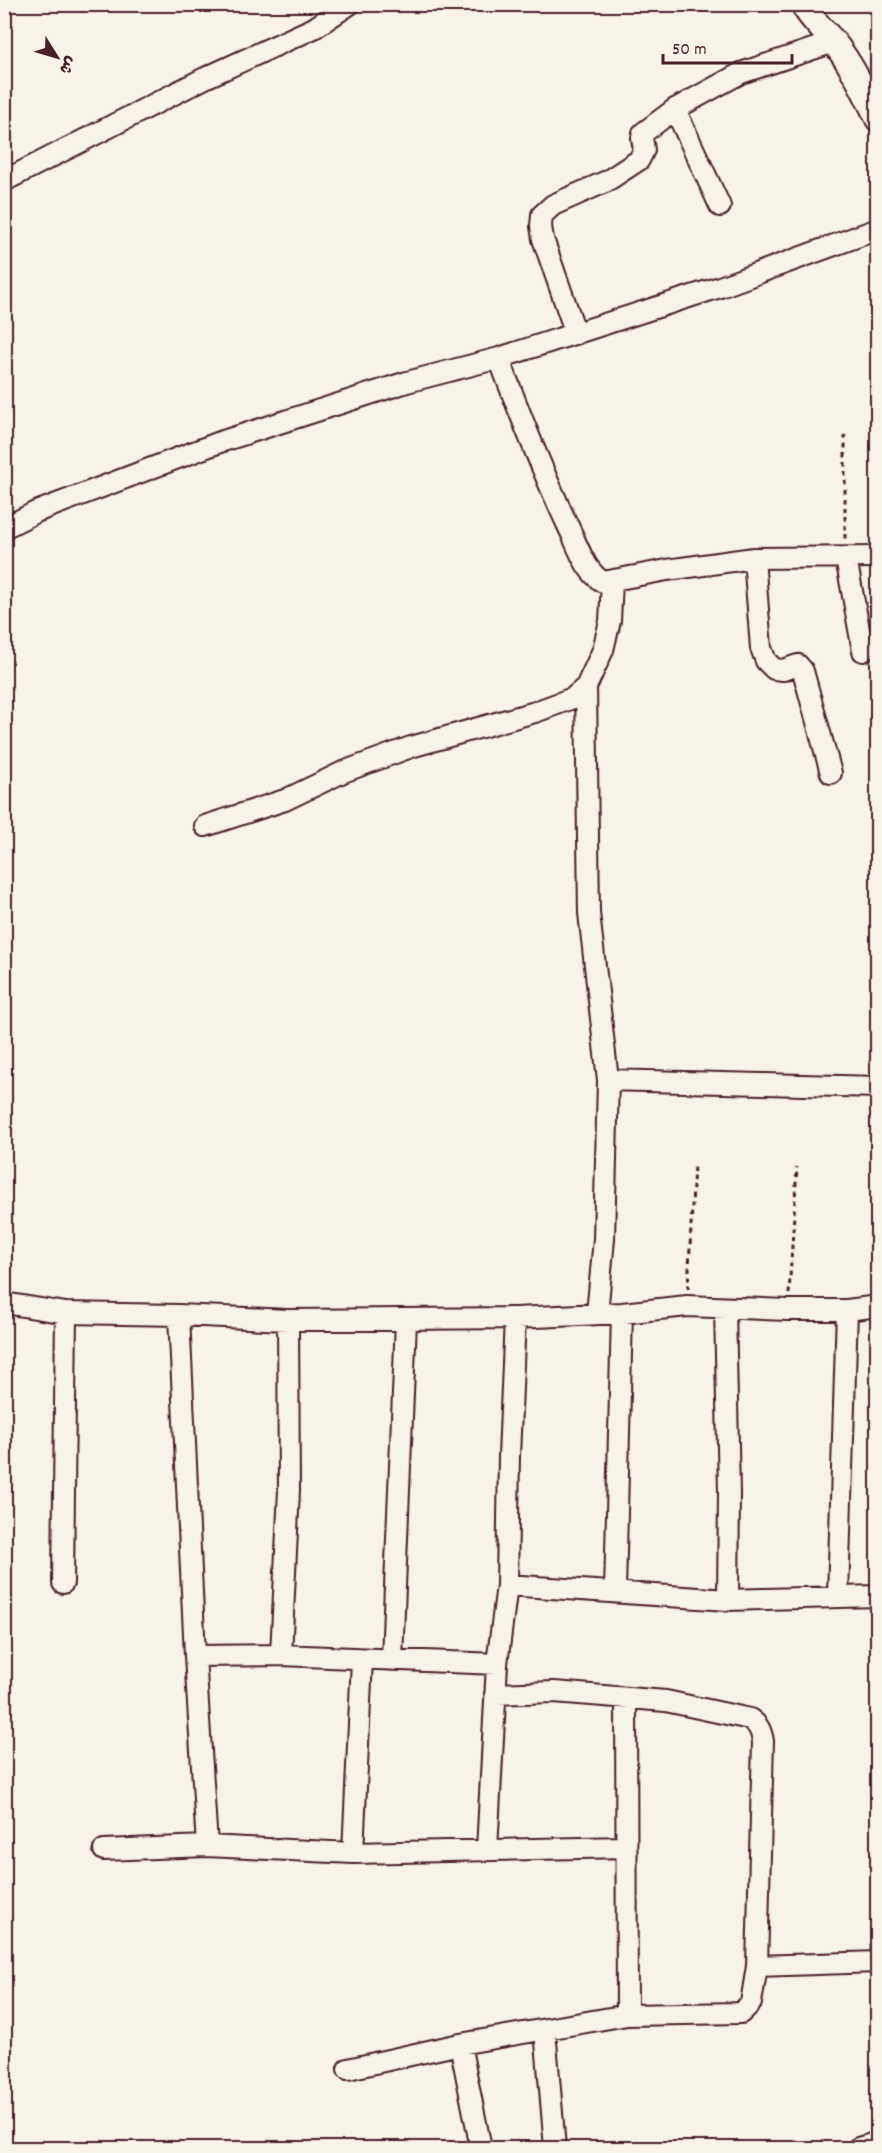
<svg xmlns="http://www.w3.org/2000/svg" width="882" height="2153" font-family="Dekko,'Playpen Sans Arabic',sans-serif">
<rect width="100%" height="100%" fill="#f7f3e8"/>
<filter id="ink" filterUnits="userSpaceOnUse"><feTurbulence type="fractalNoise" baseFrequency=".0167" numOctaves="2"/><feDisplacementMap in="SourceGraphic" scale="12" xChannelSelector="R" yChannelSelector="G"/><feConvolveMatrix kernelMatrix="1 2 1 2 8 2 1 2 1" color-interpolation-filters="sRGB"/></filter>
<g filter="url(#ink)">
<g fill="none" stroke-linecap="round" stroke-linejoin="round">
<defs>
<path id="minor" d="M675,109L720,206
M4,181L205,78L314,28L350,4
M576,334L543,239L541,226L542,215L553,205L607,181L639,160L644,150L642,138L643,133L675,109L741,73L834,42
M499,358C520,415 543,473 569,528C578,546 585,571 603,582L667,570L754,558L878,557
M4,528L36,512L220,442L407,382L499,358L720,287L878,229
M754,558L761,648L766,661L774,669L783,670L798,665L803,671L831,773
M846,558L863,651
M586,687L589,913L608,1080
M205,826L285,800L343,772L411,747L535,712L573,698L586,687L603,650L610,621L612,581
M4,1303L66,1313L179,1315L288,1320L515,1318L622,1313L687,1306L788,1310H847L878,1306
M725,1308L729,1493L728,1600
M597,1314L604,1239L608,1080L878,1087
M179,1315L195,1656L207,1846
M63,1583L66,1313
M507,1585L728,1600L878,1596
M615,1592L622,1313
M838,1596L847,1310
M281,1655L289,1490L288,1320
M195,1656L281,1655L497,1664
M392,1659L406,1321
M626,1698L627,2015
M104,1850L207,1846L353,1853L626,1847
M487,1850L497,1664L507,1585L509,1456L515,1318
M353,1853L362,1659
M757,1966L878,1962
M545,2030L555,2148
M348,2069L460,2044
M481,2148L460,2044L627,2015L741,2013L751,2003L757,1966L763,1741C761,1731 759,1725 750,1719L666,1701L554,1692L495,1694
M858,2148L878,2142"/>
<path id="tertiary" d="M803,4C810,19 823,29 833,41C852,65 865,92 878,119"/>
</defs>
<use href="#minor" stroke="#4a1f2b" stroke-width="24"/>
<use href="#tertiary" stroke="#4a1f2b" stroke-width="28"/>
<path stroke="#4a1f2b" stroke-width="3" stroke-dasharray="4.5 4.5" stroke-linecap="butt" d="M830,8L843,4
M845,435V539
M688,1289L694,1165
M789,1294L797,1167"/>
<use href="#minor" stroke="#f7f3e8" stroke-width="20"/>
<use href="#tertiary" stroke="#f7f3e8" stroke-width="24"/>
</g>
</g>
<rect width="882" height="2153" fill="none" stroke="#f7f3e8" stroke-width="24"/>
<rect x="12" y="12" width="858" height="2129" fill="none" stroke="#4a1f2b" stroke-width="2" filter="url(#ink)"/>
<g transform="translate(57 57) rotate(127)" stroke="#f7f3e8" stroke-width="4.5" paint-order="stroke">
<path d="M0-4.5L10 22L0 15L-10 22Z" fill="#4a1f2b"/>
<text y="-9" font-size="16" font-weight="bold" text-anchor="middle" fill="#4a1f2b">ش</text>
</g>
<path d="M663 54v9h129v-9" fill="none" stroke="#4a1f2b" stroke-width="3"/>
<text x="672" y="54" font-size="18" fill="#4a1f2b" stroke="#f7f3e8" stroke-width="4.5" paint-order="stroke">50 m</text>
</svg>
